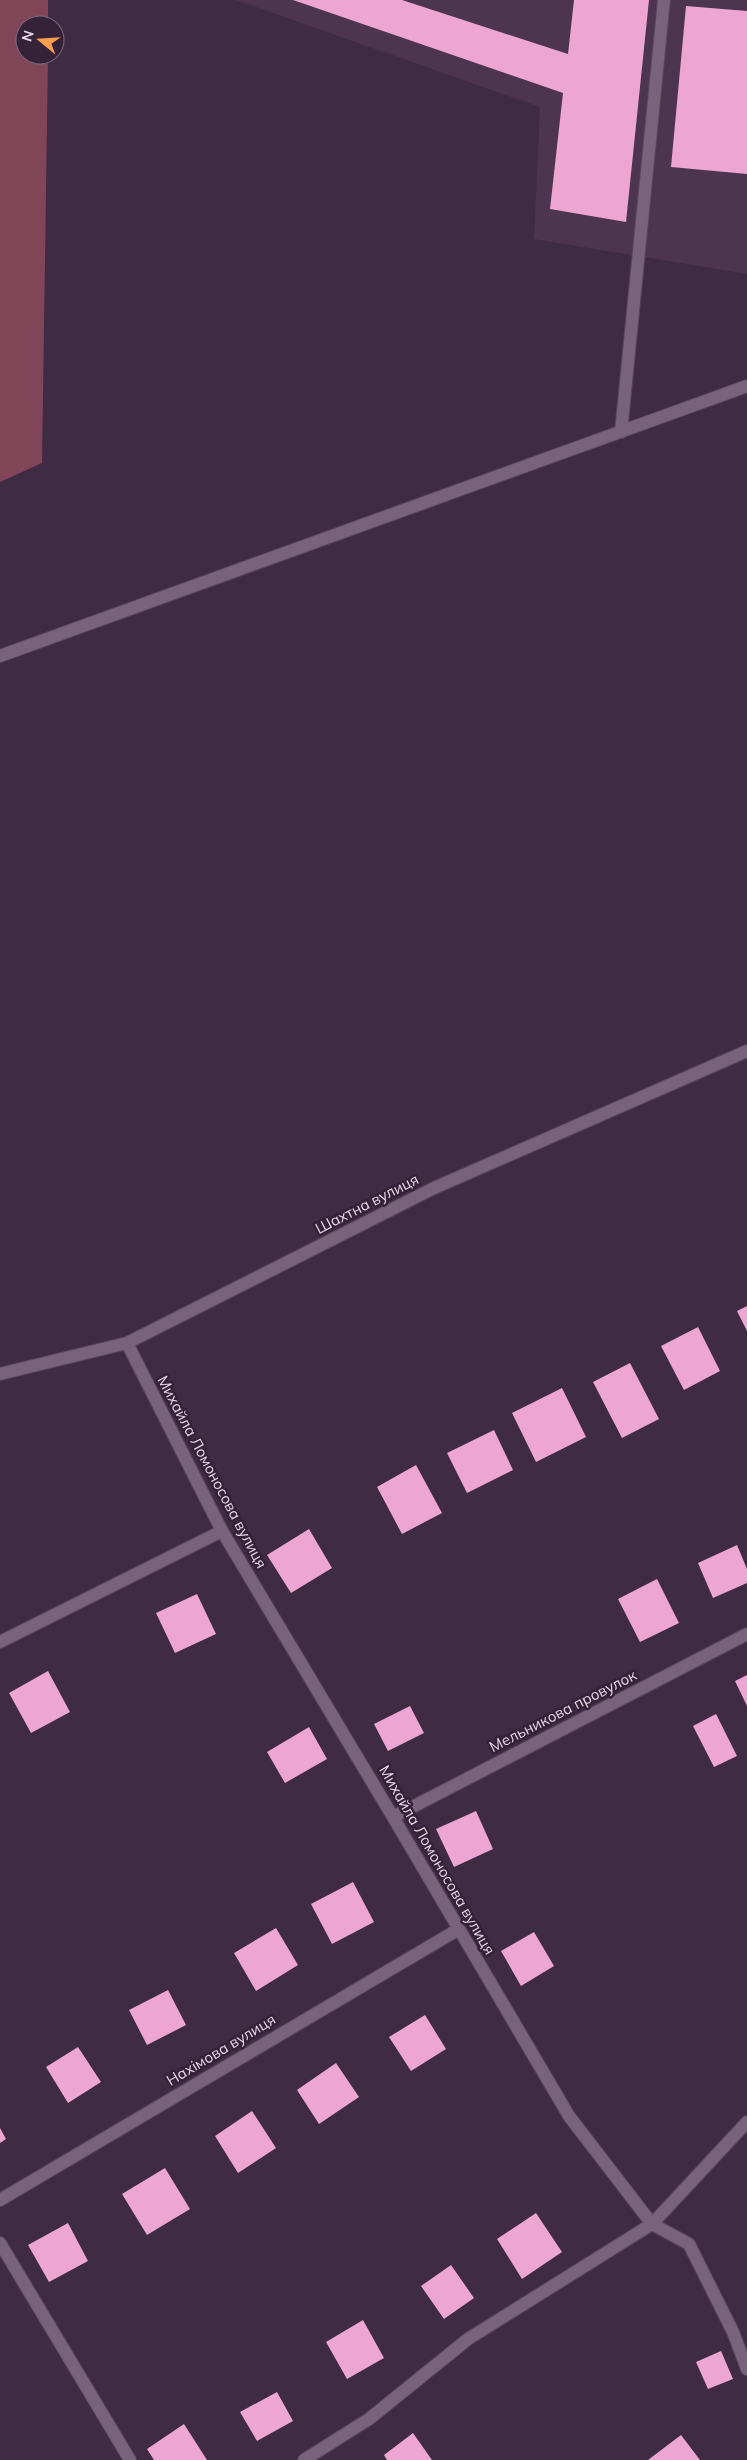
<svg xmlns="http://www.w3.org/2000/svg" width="747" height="2460" font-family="Mulish,sans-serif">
<rect width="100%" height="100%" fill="#3f2b43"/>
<path fill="#4d3551" d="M236,0H747V274L534,239L540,107Z"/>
<path fill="#804658" d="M0,0H48V25H25V55H48L42,463L0,482Z"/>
<path fill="#eda6d3" d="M293,0H402L568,54L574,0H649L626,222L550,209L563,93Z
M686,6L747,11V174L671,167Z
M747,1306V1331L737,1311Z
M698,1327L720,1371L684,1390L661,1346Z
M630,1363L659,1419L622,1438L593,1382Z
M562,1388L586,1437L536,1462L512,1413Z
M494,1430L513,1470L467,1493L447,1453Z
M416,1465L442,1513L402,1534L377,1487Z
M309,1529L332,1568L291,1593L267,1555Z
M737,1545L747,1569V1583L713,1598L698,1563Z
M657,1579L679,1623L640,1642L618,1599Z
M197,1594L216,1634L175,1653L156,1613Z
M48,1671L70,1712L31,1733L9,1693Z
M747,1675V1706L735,1681Z
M410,1706L424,1733L388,1751L374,1724Z
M716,1714L737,1756L714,1767L693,1726Z
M309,1727L327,1759L285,1783L267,1752Z
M476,1811L493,1849L454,1867L436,1829Z
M353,1882L374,1922L332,1944L311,1904Z
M276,1928L298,1965L256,1991L234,1953Z
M534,1932L554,1966L521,1986L501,1951Z
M168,1990L186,2025L147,2045L129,2010Z
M425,2015L446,2049L411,2071L389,2037Z
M78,2047L101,2082L68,2103L46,2067Z
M336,2063L359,2097L319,2124L297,2090Z
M252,2111L276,2148L238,2173L215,2136Z
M0,2128L6,2139L0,2143Z
M165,2168L190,2209L147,2235L122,2194Z
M536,2213L562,2252L522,2279L497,2239Z
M68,2223L88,2261L49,2282L28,2245Z
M451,2265L474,2298L444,2319L421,2286Z
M363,2320L384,2358L347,2379L326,2342Z
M721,2351L733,2379L708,2389L696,2362Z
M277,2392L293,2421L257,2441L240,2412Z
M184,2424L207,2460H154L147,2449Z
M413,2433L432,2460H387L384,2455Z
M681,2435L700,2460H648Z"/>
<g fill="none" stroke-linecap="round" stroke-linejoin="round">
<defs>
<path id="service" d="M621,432L664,0
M0,1642L222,1531
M0,2243L130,2460"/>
<path id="minor" d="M0,656L747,386
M127,1343L222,1531L393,1817L569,2116L652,2224L689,2244L733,2332L747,2369
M0,1374L127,1343L434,1188L747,1051
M393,1817L747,1634
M0,2200L459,1929
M304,2460L369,2419L468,2339L652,2224L747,2122"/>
</defs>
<use href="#service" stroke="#58465a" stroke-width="14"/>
<use href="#minor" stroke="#58465a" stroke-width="14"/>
<use href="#service" stroke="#78627c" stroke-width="12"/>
<use href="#minor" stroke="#78627c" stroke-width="12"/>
</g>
<g text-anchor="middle" stroke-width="5" stroke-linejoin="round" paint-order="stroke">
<g font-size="15" fill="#e5d8e7" stroke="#352138">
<text transform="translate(367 1204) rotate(-27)" y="5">Шахтна вулиця</text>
<text transform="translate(212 1472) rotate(62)" y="5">Михайла Ломоносова вулиця</text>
<text transform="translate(563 1711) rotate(-27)" y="5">Мельникова провулок</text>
<text transform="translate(437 1860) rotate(60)" y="5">Михайла Ломоносова вулиця</text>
<text transform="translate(221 2050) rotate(-31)" y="5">Нахімова вулиця</text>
</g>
</g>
<g transform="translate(40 40) rotate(288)"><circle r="24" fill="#352138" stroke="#7b6a7e"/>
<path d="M0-4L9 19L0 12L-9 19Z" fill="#f99f4d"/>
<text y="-8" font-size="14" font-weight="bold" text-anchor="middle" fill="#e5d8e7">N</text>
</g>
</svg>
